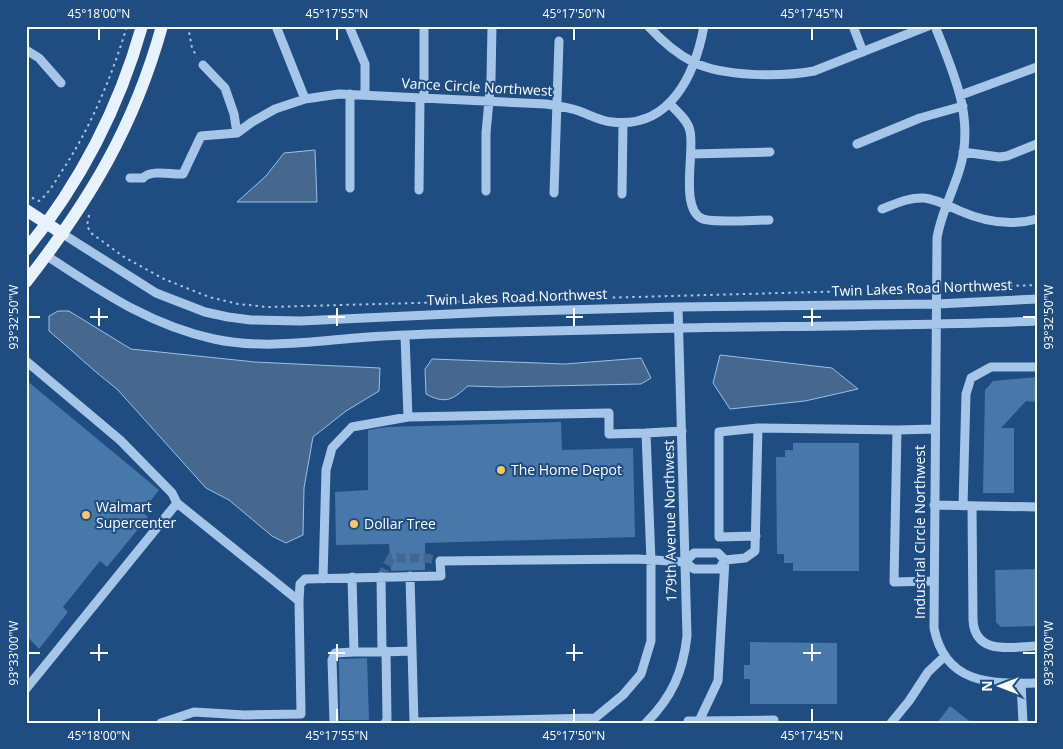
<svg xmlns="http://www.w3.org/2000/svg" width="1063" height="749" font-family="'Open Sans',sans-serif">
<rect width="100%" height="100%" fill="#1f4d81"/>
<path fill="#47688e" stroke="#98c1ea" d="M315,150L317,202H237L266,176L284,153Z
M58,311H69L131,349L255,362L380,368L379,391L346,411L313,437L304,488L303,535L286,543L272,536L229,500L206,488L117,389C93,371 72,350 49,331V316Z
M720,355L832,368L858,389L805,401L730,409L713,383Z
M641,358L651,378L641,384L501,387L468,386C453,399 446,405 426,394L425,369L432,359L565,364Z"/>
<path fill="#4877aa" d="M1037,377V402L1026,401L1001,428H1014V493H983L985,390L993,381Z
M26,380L159,490L142,512L148,517L107,567L100,561L63,607L68,612L39,649L26,635Z
M561,422L562,450L633,448L635,537L425,543V570L391,571L389,544L336,545L335,492L368,490V430L387,427Z
M793,443H859V571H793V563H784V554H777L776,457H785V450H793Z
M1037,569V626L1001,627L996,622L995,570Z
M750,642L837,643V704H750V679H744V665H750Z
M367,658L369,720H340L339,659Z
M950,706L972,723H937Z"/>
<g fill="none" stroke-linecap="round" stroke-linejoin="round">
<path stroke="#416894" stroke-width="9" stroke-dasharray="9 4.5" stroke-linecap="butt" d="M381,577L391,558H425L440,561"/>
<path stroke="#a5c6e8" stroke-width="2" stroke-dasharray="2.5 4" stroke-linecap="butt" d="M188,26L192,48L197,57
M26,195L39,201C49,193 55,182 62,171C91,127 112,76 127,26
M89,215L87,226L91,233L124,257L164,279L209,297L238,304L268,307L928,289
M945,288L1037,285"/>
<path stroke="#a5c6e8" stroke-width="9" d="M276,26L305,99
M349,26L365,64V95
M648,26C661,40 675,53 693,62C724,77 780,77 814,71L928,26
M853,26L863,52
M935,26C953,72 975,117 960,168C953,192 941,213 937,238L934,628C945,684 990,684 1037,683
M26,50L39,58L61,83
M203,65L225,88L234,114L237,133
M350,94V188
M961,95L1037,67
M424,98V26
M670,104C677,112 688,120 690,131C695,152 679,210 703,219C714,223 754,220 769,220
M237,133L252,122L275,109L305,99L339,94L546,104C557,106 568,107 579,111C590,115 600,121 612,122C670,129 695,75 704,26
M857,144L920,118L963,106
M963,152L999,157L1007,156L1037,144
M691,154L770,152
M130,178H143C151,169 171,175 183,174L201,136L237,133
M419,190L420,98
M486,191V133L491,79L492,26
M554,193L559,41
M622,194L623,123
M882,209C895,204 909,197 924,198C936,199 949,206 960,211C985,222 1011,226 1037,219
M63,234L156,293L205,312L228,317L251,320L300,321L493,312L678,307L937,304L1037,299
M47,256C101,291 149,325 214,339C260,349 309,342 356,338C391,335 427,334 462,333C535,332 608,329 681,328C800,326 918,326 1037,321
M405,336L408,417
M26,361L120,440L172,493L177,503L299,601L300,584L305,579L441,576L440,561L638,559L685,562L694,569H719L725,560L745,558L755,551L758,428L719,432V537L756,536
M758,428L897,430
M646,433L682,431
M934,505L1037,507
M963,506L966,394L971,378L991,367H1037
M972,506L973,620C975,656 1012,647 1037,646
M685,562L694,553H718L725,560L718,681L699,721
M410,576L414,723
M352,577L354,652H382
M381,577L382,652L411,651
M323,579L326,470L332,448L352,427L408,417L609,413V434L646,433L651,561V641L641,674L623,695L595,718L414,722
M933,581L894,582L897,430L935,429
M1021,683L1023,723
M26,689L177,503
M161,723L194,712L244,715L301,714L299,601
M334,723L332,660L335,653L354,652
M385,723L387,720L386,651
M646,723C672,697 683,672 687,636L678,307
M688,723V721H699L774,720V723
M891,723L909,701L928,672L945,656"/>
<path stroke="#e8f1fe" stroke-width="12" d="M26,210L63,234
M26,250C80,183 119,108 142,26
M26,282C90,200 134,127 162,26"/>
</g>
<path fill="none" stroke="#fff" stroke-width="2" d="M99,28V40M337,28V40M574,28V40M812,28V40M99,308V326M337,308V326M574,308V326M812,308V326M28,317H40M90,317H108M328,317H345M566,317H583M803,317H821M1023,317H1036M99,644V661M337,644V661M574,644V661M812,644V661M28,653H40M90,653H108M328,653H345M566,653H583M803,653H821M1023,653H1036M99,709V722M337,709V722M574,709V722M812,709V722"/>
<g fill="#f6c765" stroke="#1f4d81" stroke-width="2">
<circle cx="501" cy="470" r="5"/>
<circle cx="86" cy="515" r="5"/>
<circle cx="354" cy="524" r="5"/>
</g>
<g text-anchor="middle" stroke-width="4" stroke-linejoin="round" paint-order="stroke">
<g font-size="14" fill="#fff" stroke="#1f4d81">
<text transform="translate(477 87) rotate(3)" y="5">Vance Circle Northwest</text>
<text transform="translate(922 288) rotate(-2)" y="5">Twin Lakes Road Northwest</text>
<text transform="translate(517 297) rotate(-2)" y="5">Twin Lakes Road Northwest</text>
<text transform="translate(670 521) rotate(-91)" y="5">179th Avenue Northwest</text>
<text transform="translate(920 532) rotate(-90)" y="5">Industrial Circle Northwest</text>
</g>
<g font-size="14" fill="#fff" stroke="#1f4d81" text-anchor="start">
<text x="511" y="475">The Home Depot</text>
<text x="96" y="512">Walmart<tspan x="96" dy="16">Supercenter</tspan></text>
<text x="364" y="529">Dollar Tree</text>
</g>
</g>
<rect width="1063" height="749" fill="none" stroke="#1f4d81" stroke-width="55"/>
<g transform="translate(1000 686) rotate(270)" stroke="#1f4d81" stroke-width="4" paint-order="stroke">
<path d="M0-4L9 19L0 12L-9 19Z" fill="#ffffff"/>
<text y="-8" font-size="14" font-weight="bold" text-anchor="middle" fill="#ffffff">N</text>
</g>
<rect x="28" y="28" width="1008" height="694" fill="none" stroke="#fff" stroke-width="2"/>
<g font-size="12" text-anchor="middle" fill="#fff">
<text x="99" y="18">45°18'00"N</text>
<text x="337" y="18">45°17'55"N</text>
<text x="574" y="18">45°17'50"N</text>
<text x="812" y="18">45°17'45"N</text>
<text transform="translate(1049 317) rotate(-90)" y="4">93°32'50"W</text>
<text transform="translate(14 317) rotate(-90)" y="4">93°32'50"W</text>
<text transform="translate(1049 653) rotate(-90)" y="4">93°33'00"W</text>
<text transform="translate(14 653) rotate(-90)" y="4">93°33'00"W</text>
<text x="99" y="740">45°18'00"N</text>
<text x="337" y="740">45°17'55"N</text>
<text x="574" y="740">45°17'50"N</text>
<text x="812" y="740">45°17'45"N</text>
</g>
</svg>
